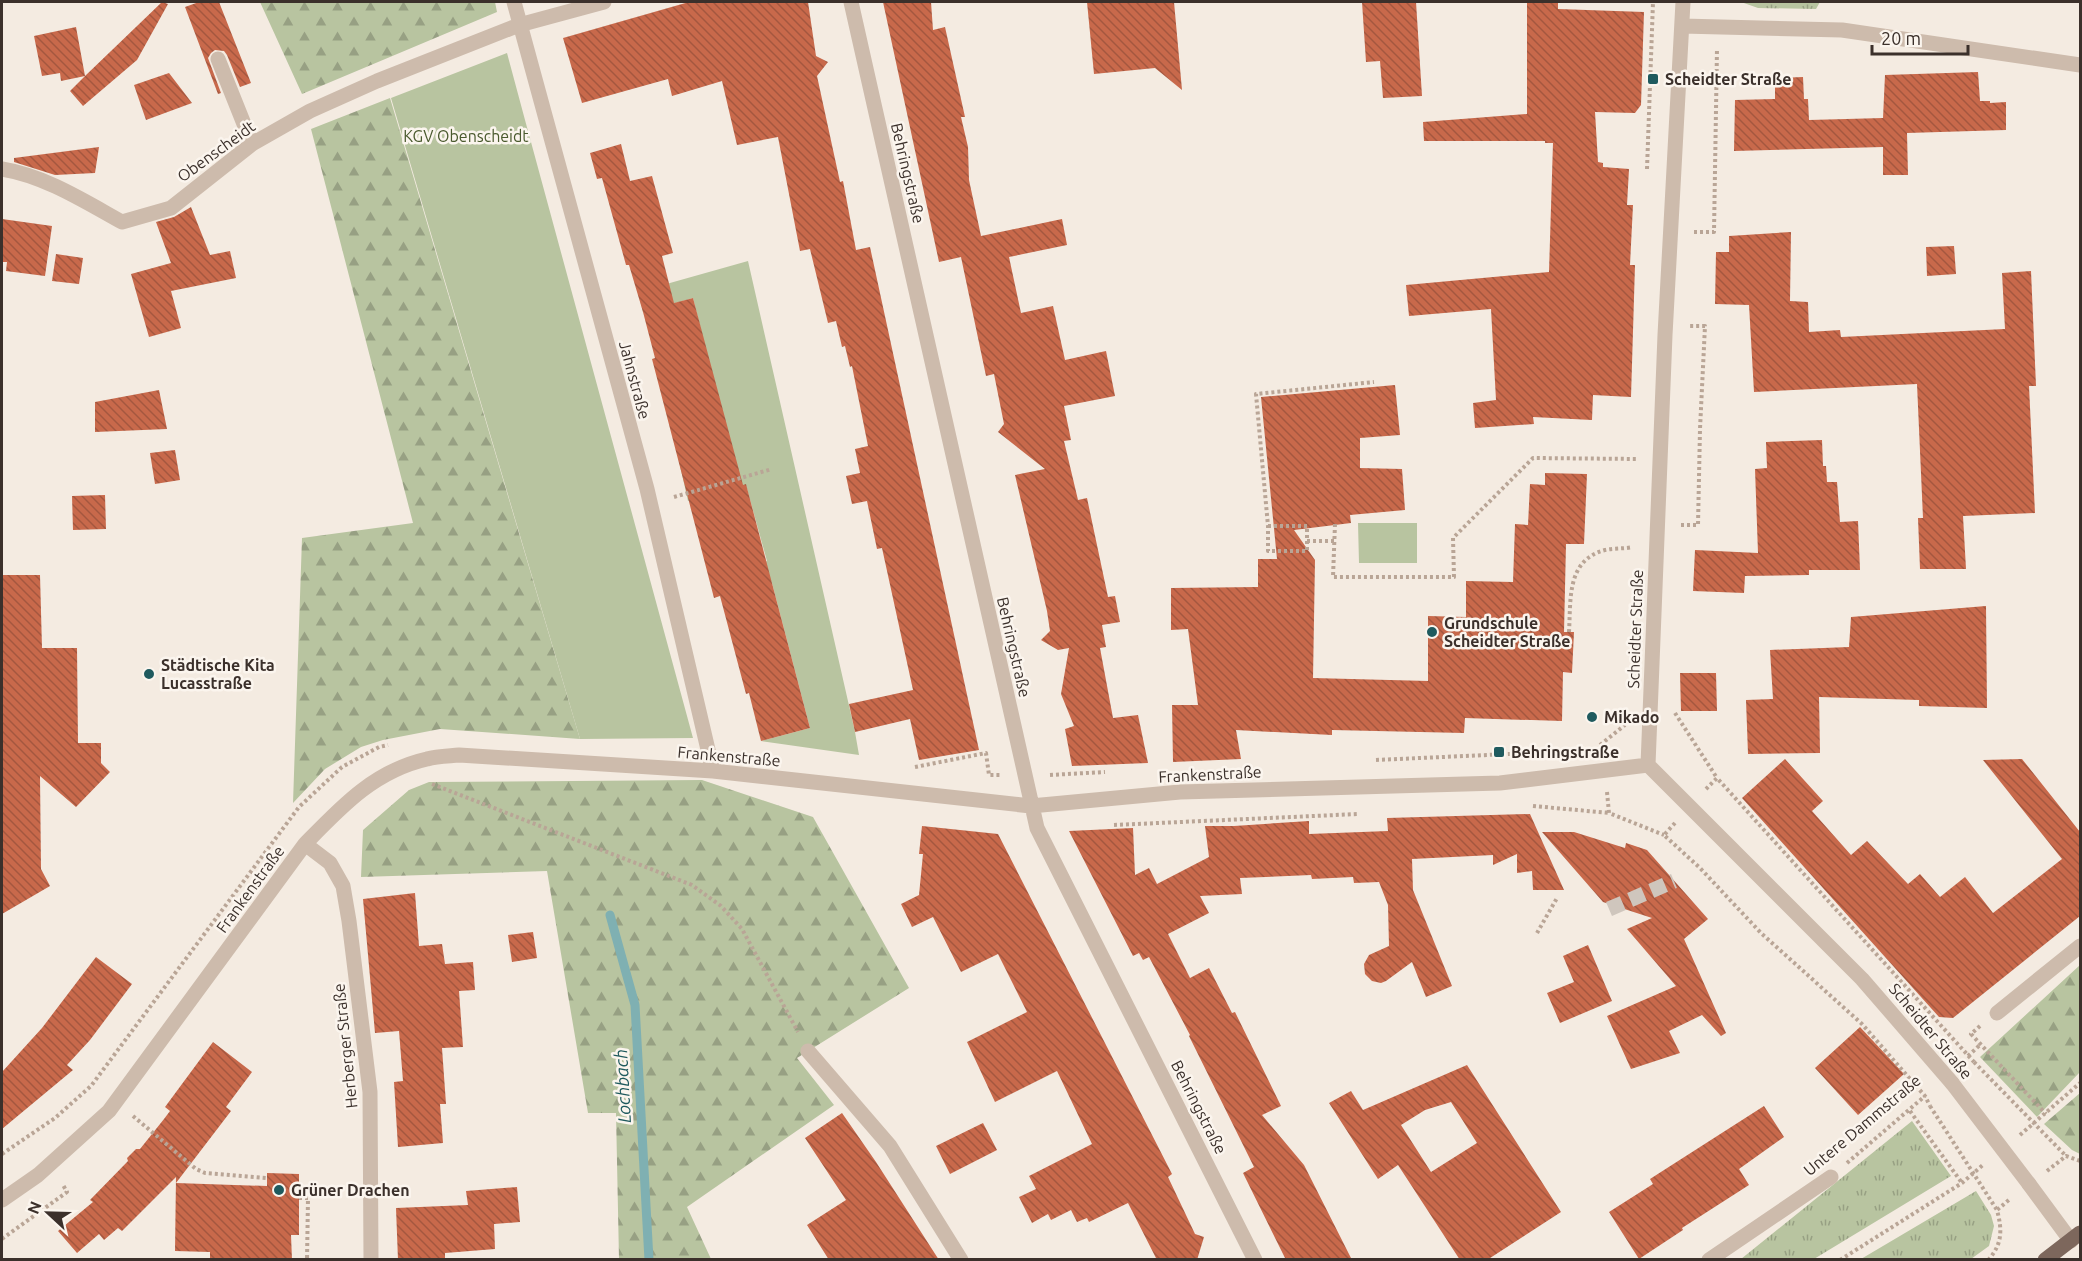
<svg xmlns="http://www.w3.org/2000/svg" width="2082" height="1261" font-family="Ubuntu,sans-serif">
<defs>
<pattern id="grass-tufts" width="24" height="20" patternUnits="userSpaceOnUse" patternTransform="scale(1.5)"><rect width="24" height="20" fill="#b8c4a0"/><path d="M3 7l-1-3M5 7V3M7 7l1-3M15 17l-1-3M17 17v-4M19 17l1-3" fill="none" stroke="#97a083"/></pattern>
<pattern id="forest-firs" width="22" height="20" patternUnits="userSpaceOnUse" patternTransform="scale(1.5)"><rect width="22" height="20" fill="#b8c4a0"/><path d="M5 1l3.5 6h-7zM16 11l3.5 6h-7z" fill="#97a083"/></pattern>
<pattern id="building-back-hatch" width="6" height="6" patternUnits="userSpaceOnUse" patternTransform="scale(1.5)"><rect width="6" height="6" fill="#c8694b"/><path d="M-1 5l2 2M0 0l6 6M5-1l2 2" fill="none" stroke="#a4573f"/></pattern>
</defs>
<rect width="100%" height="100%" fill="#f4ebe1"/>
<path fill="url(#grass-tufts)" d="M1741,2H1820L1816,9L1758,8Z
M1912,1121L1951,1176L1814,1259H1741Z
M1976,1191L1991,1215L1994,1226L1989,1246L1971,1259H1861Z"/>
<path fill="url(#forest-firs)" d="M260,2H495L497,12L302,94Z
M390,98L580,739L440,729L383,740L361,747L325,769L293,803L302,538L413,523L311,129Z
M702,780L813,817L909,988L797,1058L834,1105L687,1207L711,1259H619L616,1113H588L547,871L361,877L363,830L409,790L429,782Z
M2080,965V1072L2037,1117L1980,1057Z
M2080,1093V1154L2072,1150L2044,1124Z"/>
<path fill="#b8c4a0" d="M507,53L525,120L693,738L580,739L391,98Z
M748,261L855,732L859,755L761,741L810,728L772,583L763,563L767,561L746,485L688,501L678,457L705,346L693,298L643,312L638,292Z
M1358,523H1417V563H1359Z"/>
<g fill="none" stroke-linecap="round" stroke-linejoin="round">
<path stroke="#7fb0b2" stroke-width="9" d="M610,915L635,1005L649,1260"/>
</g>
<path fill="url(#building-back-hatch)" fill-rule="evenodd" d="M162,2L168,4L137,60L83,106L70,91L85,76L61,81L60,73L42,76L34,36L76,27L85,76Z
M199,2H219L251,83L240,87L227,55L224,51L215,50L211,53L208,58L221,93L218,94L185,7Z
M689,2H808L816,56L828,62L817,76L840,182L843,181L856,250L870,247L979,750L919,760L910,719L855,732L849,704L913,690L882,548L877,549L867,501L852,504L846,476L860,473L855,449L868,446L852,366L850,367L845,346L842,347L836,321L828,323L810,249L800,251L778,137L737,145L722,81L672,96L668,79L582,103L563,38Z
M883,2H931L933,30L945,27L965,117H961L968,147L969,180L981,236L1062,219L1067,245L1009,257L1021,313L1053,306L1065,360L1106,351L1115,396L1064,406L1071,440L1064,441L1078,500L1087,498L1108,597L1115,596L1120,622L1102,625L1106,647L1100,648L1113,718L1138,715L1148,763L1072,766L1065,729L1074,726L1061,694L1069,648L1058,650L1041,640L1050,631L1047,611L1015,475L1045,469L998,432L1004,424L994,374L986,376L961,257L939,262Z
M1087,2H1174L1182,90L1155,68L1094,74Z
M1362,2H1416L1422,96L1383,98L1380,61L1366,62Z
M1527,2H1558V9L1644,12L1641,105L1635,113L1595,112L1598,162L1603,163V167L1629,169L1627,205H1633L1630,265H1635L1631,397L1593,395L1592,420L1533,417L1534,424L1475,428L1473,403L1496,400L1491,309L1409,316L1406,285L1549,272L1553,143H1545V141H1424L1423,122L1527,114Z
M1978,72L1980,101H1990V103L2006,102V130L1907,133L1908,175H1883V147L1734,151L1735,100L1775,99V78L1803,77L1804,99H1808L1809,120L1883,118L1885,75Z
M169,73L192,103L146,120L134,85Z
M621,144L630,181L652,176L673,253L662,256L674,303L693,298L743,485L746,484L810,728L761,741L749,693L746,694L720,596L714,598L652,359L655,358L643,312L629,265H626L602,178L597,179L590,153Z
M99,147L95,173L55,175L14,162V158Z
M191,207L210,255L230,251L236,278L171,291L181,328L149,337L131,274L171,263L156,222L174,217Z
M2,219L52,226L45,276L6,271L7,262H2Z
M1791,232L1790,301L1808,302L1809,332L1840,330L1841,337L2005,329L2002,273L2031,271L2036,386H2029L2035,513L1963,516L1966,569H1920L1918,518H1923L1917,384L1754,392L1749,305L1715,304L1716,252H1729V236Z
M1954,246L1956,274L1927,276L1926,247Z
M56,254L83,258L79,284L52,281Z
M1395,385L1400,435L1360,438V468L1402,469L1405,510L1350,515L1351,523L1294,530L1315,560L1313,678L1428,681V616L1466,617V581L1513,582L1515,524L1528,525L1530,484L1545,485V473L1587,474L1584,544H1566L1564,632H1574L1572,673L1563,672L1562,721L1465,718L1464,733L1332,730V735L1236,730L1241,759L1173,762L1172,705H1198L1188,629L1171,630V588L1258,587V559H1277L1261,397Z
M159,390L167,429L95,432V402Z
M1822,440L1823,466H1826L1827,482H1837L1840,522L1858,521L1860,570H1809V575L1745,576L1744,593L1693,591L1695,550L1758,553L1755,469L1767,468L1766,442Z
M175,450L180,480L155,484L150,453Z
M105,495L106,529L73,530L72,496Z
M2,575H40L42,648H77L78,743H101V763L110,772L76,807L40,776L41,869L50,886L2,914Z
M1986,606L1987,708L1919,706V700L1819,697L1820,753L1748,754L1746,700L1773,699L1770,650L1849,647L1851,617Z
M1680,673H1716L1717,711H1681Z
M1785,759L1823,801L1812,811L1851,855L1867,841L1908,884L1920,874L1940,897L1965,877L1993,913L2062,859L1983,760L2022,759L2080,832V916L1953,1018L1939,1017L1742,798Z
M1530,814L1564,890H1533L1532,871L1517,873V854L1493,865V855L1412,859L1413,890L1452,986L1426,997L1412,962L1386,981L1381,983L1372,981L1365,974L1364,964L1369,955L1389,946L1388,905L1379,882L1354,883L1353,877L1312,879L1311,875L1240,878L1242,894L1200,896L1209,913L1168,934L1190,978L1209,968L1232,1013L1235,1012L1281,1106L1262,1115L1304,1165L1352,1260H1286L1243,1173L1254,1167L1189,1036L1190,1035L1149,957L1143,960L1139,953L1133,956L1069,831L1133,828L1135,875L1149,868L1157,884L1209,857L1205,826H1234L1309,821V834L1388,831L1387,818Z
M922,826L998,834L1172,1174L1168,1177L1195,1234L1204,1237L1197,1260H1157L1128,1203L1089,1222L1087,1218L1077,1222L1071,1210L1051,1220L1048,1214L1032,1223L1019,1197L1036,1189L1029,1176L1092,1144L1057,1071L995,1102L967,1042L1027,1012L998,954L961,972L933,917L912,927L901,904L919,895L923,854H919Z
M1542,832H1574L1625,848L1626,843L1647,850L1708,919L1684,939L1726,1033L1721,1036L1702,1015L1669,1031L1680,1053L1631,1069L1607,1016L1676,986L1627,929L1652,918L1603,902Z
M415,893L419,946L442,944L445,964L473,962L475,990L459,991L463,1047L442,1048L446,1104H440L443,1143L398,1147L394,1082L403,1081L399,1031L375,1033L363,899Z
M533,932L537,958L512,962L508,935Z
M1588,945L1612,1001L1560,1023L1547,993L1574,982L1563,956Z
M96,957L132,984L90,1040L67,1065L73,1070L2,1129V1072L42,1028Z
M1860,1027L1904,1074L1858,1115L1815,1068Z
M213,1042L252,1072L226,1107L231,1111L176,1183L267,1186V1173L299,1174V1235H291L292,1260H210V1252L175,1251L176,1177L122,1231L118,1228L104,1240L99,1234L77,1253L58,1231L93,1202L90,1200L128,1161L127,1158L136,1149H140L164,1119L170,1111L165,1107Z
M1467,1065L1561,1212L1487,1260H1460L1398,1165L1378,1179L1329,1103L1351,1091L1363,1110ZM1451,1102L1477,1143L1431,1172L1401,1125L1425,1110Z
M1764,1106L1784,1137L1739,1169L1749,1185L1682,1228L1683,1230L1639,1259L1609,1212L1653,1184L1650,1179Z
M842,1113L876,1162L939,1260H829L807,1225L846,1200L805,1138Z
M983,1123L997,1150L950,1174L936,1146Z
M517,1187L520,1222L494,1224L495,1249L445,1253V1260H398L396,1208L468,1205L466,1191Z"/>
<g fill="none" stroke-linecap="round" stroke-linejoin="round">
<path stroke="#cfc6bd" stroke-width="15" stroke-dasharray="15 8" stroke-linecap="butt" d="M1609,909L1674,881"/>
<path stroke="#b9a596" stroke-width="4" stroke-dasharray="3 3" stroke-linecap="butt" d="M1647,169L1653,2
M1694,232H1714L1717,49
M674,497L772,469
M1335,524L1333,577H1454L1453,538L1533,458L1638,459
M1681,525H1698L1700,429L1705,326H1689
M1268,526H1307V551H1268V526L1256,394L1374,382
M1307,541H1334
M1569,632C1571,600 1566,560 1605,550C1614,548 1623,549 1633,547
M1675,713L1717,778
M1600,745L1625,725
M1376,760L1531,753
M915,767L986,753L989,775H1000
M1050,775L1105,772
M432,784L692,885L721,906L742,929L798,1032
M1706,789L1717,778L1974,1062
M1607,792L1609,813L1664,835
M1533,806L1610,813
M1675,823L1664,835L1700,868L1761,933L1862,1024L1925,1096L1930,1106
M1114,825L1358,814
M1537,933L1557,898
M1980,1026L1971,1034L2046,1114
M1968,1056L1981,1044
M1910,1111L1962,1183
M133,1116L196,1169L205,1173L267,1178
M2020,1135L2080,1083
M2,1154L55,1118L91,1086L299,807L342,767L379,747L388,745
M1847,1163L1925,1096
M2047,1171L2066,1156L2080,1161
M299,1198H308L307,1260
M2,1239L67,1192L63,1185
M57,1260H59
M1840,1260L1962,1183L1984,1164
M1988,1260C2003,1244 2002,1229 1997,1210L2010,1199"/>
<path stroke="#cdbbac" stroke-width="15" d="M514,2L647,489L713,771
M851,2L1037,828L1255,1260
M1683,2L1665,335L1648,765L1862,979L1952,1083
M1682,26L1842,30L2080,65
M218,59L252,144
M2,169C45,176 84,201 122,222L171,208L252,144L310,111L377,81L519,25L604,2
M305,844L330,863L343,886L349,921L370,1092L371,1260
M1997,1013L2080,946
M808,1051L890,1146L961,1260
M2029,1184L2071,1241
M2,1200L38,1175L109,1111L305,844C341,807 374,771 427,759C437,756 449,756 459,755L713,771L1031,806L1180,792L1500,783L1648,765
M1709,1260L1831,1177"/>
<path stroke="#7d675c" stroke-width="15" d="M2045,1260L2080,1233"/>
<path stroke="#b9a596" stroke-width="4" stroke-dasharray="3 3" stroke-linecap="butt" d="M1974,1062L2066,1156
M1930,1106L1997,1210"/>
<path stroke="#cdbbac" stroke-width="15" d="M1952,1083L2029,1184"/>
</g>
<g fill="#1f5a5e" stroke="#fbf5ee" stroke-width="2">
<rect x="1647" y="73" width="12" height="12" rx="3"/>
<circle cx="1432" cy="632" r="6"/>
<circle cx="149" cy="674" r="6"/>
<circle cx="1592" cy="717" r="6"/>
<rect x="1493" y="746" width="12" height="12" rx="3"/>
<circle cx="279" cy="1190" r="6"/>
</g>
<g text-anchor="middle" stroke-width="5" stroke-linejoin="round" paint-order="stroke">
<g font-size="16" font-weight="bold" fill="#3b302b" stroke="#fbf5ee" text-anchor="start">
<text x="1665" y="85">Scheidter Straße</text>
<text x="1444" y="629">Grundschule<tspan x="1444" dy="18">Scheidter Straße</tspan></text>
<text x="161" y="671">Städtische Kita<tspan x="161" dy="18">Lucasstraße</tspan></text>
<text x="1604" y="723">Mikado</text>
<text x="1511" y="758">Behringstraße</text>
<text x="291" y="1196">Grüner Drachen</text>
</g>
<g font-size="16" fill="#4a5a2e" stroke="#fbf5ee">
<text x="466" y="142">KGV Obenscheidt</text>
</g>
<g font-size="16" fill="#3b302b" stroke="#fbf5ee">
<text transform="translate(216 151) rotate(-36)" y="6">Obenscheidt</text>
<text transform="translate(908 173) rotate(77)" y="6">Behringstraße</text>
<text transform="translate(635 380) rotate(75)" y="6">Jahnstraße</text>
<text transform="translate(1635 629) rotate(-88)" y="6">Scheidter Straße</text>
<text transform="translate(1014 647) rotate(77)" y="6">Behringstraße</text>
<text transform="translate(729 756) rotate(5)" y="6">Frankenstraße</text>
<text transform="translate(1210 774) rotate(-3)" y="6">Frankenstraße</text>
<text transform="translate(250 889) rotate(-54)" y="6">Frankenstraße</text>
<text transform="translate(1931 1031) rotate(50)" y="6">Scheidter Straße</text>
<text transform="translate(345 1046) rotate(-96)" y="6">Herberger Straße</text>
<text transform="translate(1199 1107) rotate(63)" y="6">Behringstraße</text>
<text transform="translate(1862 1125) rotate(-40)" y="6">Untere Dammstraße</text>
</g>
<g font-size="18" font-style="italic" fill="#1f5a5e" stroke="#fbf5ee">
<text transform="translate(623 1086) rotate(-93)" y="6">Lochbach</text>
</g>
</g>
<rect width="2082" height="1261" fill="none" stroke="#3b302b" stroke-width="6"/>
<g transform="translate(48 1213) rotate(292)" stroke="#fbf5ee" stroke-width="4.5" paint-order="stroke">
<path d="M0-4.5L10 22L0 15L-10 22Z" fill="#3b302b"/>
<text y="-9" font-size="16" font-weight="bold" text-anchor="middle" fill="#3b302b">N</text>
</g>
<path d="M1872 45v9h96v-9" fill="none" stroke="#3b302b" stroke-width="3"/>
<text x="1881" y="45" font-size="18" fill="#3b302b" stroke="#fbf5ee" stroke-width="4.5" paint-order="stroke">20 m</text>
</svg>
